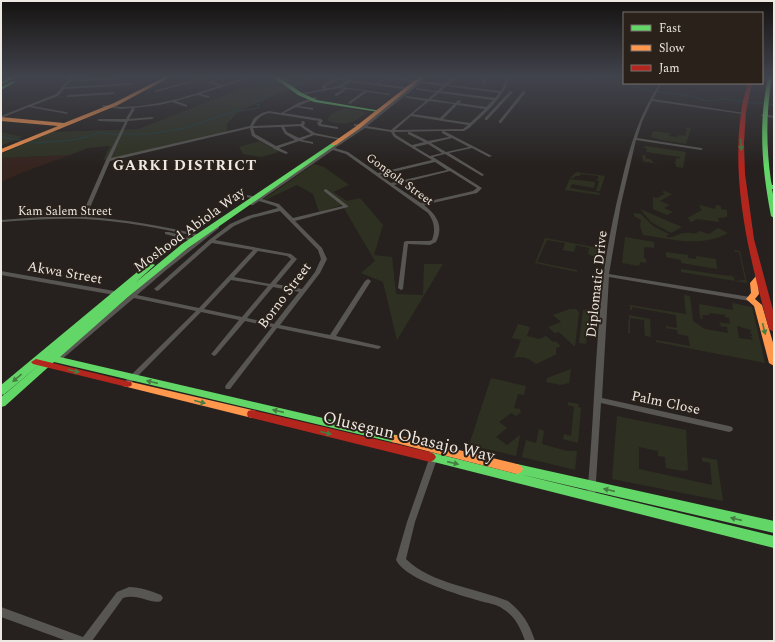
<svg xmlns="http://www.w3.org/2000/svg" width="775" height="642" font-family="Spectral,serif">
<rect width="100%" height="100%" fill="#26211e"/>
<path fill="#36241f" d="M70,155L24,172L1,182V158Z"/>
<path fill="#2e3121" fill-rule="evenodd" d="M272,77H318L308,83L240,110L227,124V133L122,158L103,160L110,146L88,148L70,155L1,158V154L52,132L138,129Z
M345,108L367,112C355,123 343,127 327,120L331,114Z
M681,127L691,128L686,144L661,140L651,137L653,131L670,133L669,136L677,137L679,135L685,136L687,129Z
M1,132L23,137L1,146Z
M259,141L279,152L261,157L243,154L239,147Z
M646,146L686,152L683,168L646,162L643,161L642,155H646L645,158L650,159L654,163L676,167V164L674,162H676V158L679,159L680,157L646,152L647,149L643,147Z
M314,164L324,167L349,185L333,192L347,201L360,198L383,225L374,255L392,257L396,294L423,295L424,264H443L397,340L383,282L361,273L375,261L342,205L319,212L313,194L297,185L257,204Z
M576,172L605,176L600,191H596L599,181L595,180L598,179V176L581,174L580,176H575L574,178H571L570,179L595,182L594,188L572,184L570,188L600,193L599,195L565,190L570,178Z
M664,191L672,194L660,201L670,205L664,208L673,212L667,215L653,209V197L657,198L665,194L662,192Z
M700,205L715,209L716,205L721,206V209L727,210V217L718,218L719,222L697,219L692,222L689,221L690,220L687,218L702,210L700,208Z
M640,209L682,227L671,233L651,222Z
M634,213L641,214L653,226L669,234L666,237C676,238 678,233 685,233C693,232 692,236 700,231L709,234L718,228L728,233C701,248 672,239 643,235L640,226L641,220L634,216Z
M625,237L654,242V248L644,247V258L646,259V263L640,262L639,266L622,263Z
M545,238L599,248L597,258L588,254L589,248L576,245L574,252L563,250L565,243L547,240L537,262L577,270V272L535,263Z
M734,250L740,251L747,283L681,272V269L729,276V275L734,277L735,281L745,280L739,252H735Z
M666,252L688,255V258L696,259V256L716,259L717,269L681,263V260L666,257Z
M684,295L690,296L693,321L705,329L728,333L727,327L718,326L721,325L719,322L730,324L729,318L725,317V315L710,313L709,315H702L703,319L700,318L699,304L733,310L732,303L752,307L765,363L656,342V340L690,346L688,336L678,334L677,330L666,328L665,326L677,328L676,315L632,307V310H630V305L686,314ZM737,326L751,330V332L749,333L752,334V336H750L753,340L739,338Z
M570,309H576L579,312L575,347L559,332L555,333L548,327L561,322L553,315Z
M588,309H590L586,344L579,343L583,310Z
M629,315L650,319L651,337L645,336L644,320L630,318V333H628Z
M518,324L530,327L527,336L539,339L546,336L553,342L555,341L561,346L556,348V353L557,354L536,364C530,359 522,355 514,358L521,340L512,338Z
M571,369L569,383L561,385L546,382L547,378Z
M491,378L526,386L524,395L518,394L514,408L520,409L521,412L516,416L511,413L499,422L507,428L496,437L507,445L520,435L516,456L469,445Z
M568,402L579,404L578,407L581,408L578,443L563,439L564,434L571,436L574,407L568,405Z
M617,416L686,430L688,470L683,471L666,468L665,457L658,456V451L639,447V469L712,485L710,463L702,461V457L717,460L723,501L612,479Z
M539,429L544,431L542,444L567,451H577L575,470L522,457L526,440L536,443Z"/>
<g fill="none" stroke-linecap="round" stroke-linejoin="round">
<path stroke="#214041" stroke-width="1" d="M573,77L584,80L590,79L589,77
M600,77L649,91L686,95L707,101L722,99L774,105
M291,86L298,85L299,83L309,80L312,77
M1,137L25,141
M28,141L35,143L72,140L87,137L100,132L110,134H149L186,128L232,112L258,108L259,105L253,103L266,98L267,95L287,87"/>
<path fill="#575652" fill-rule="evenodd" d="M70,77H73L71,80L122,77L123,78L122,79L70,82L65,87L132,83L133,84L132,85L64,89L58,96L32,106L66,112L68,113L67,114L29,107L1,118V116L56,94Z
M204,77H208L201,79L209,82L226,77H231L212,82L222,85L248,77H252L201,94L209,96V98L197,95L176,101L187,105V107L172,102L159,105L133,108L135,109L129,119L152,117L154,118L152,119L128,121L111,158L250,126L254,118L262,113L269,111L281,113L298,103L315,97L317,98L316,99L298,106L313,108V110L296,107L284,113L321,119L323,121L321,123V124L338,127V129L319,126L317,123L319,121L269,113C261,115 257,119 253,126L301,124L302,121H303L305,122L304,126L315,133L343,139L341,140L314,135L302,140L313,142V144L299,141L279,148L287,152L288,153L286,154L274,149L273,148L252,136L250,128L110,161L86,217C125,219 163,226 201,235V237H199C161,228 123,221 84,219C56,218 29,220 1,222V220L42,217H81L106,160L125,122L99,121L97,120L99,119H126L132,108L122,109L104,107L102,106L103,105L122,107L140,106L159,103L178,99L219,86L199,80L156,92L154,91ZM300,126L311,134L299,138L287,132L284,127ZM281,127L285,134L295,140L276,146L255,134L253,128Z
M336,77H338V79L349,80L354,77H357L352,80L376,84L384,78L382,77H390L414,81L413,82L387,78L379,84L405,87L404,89L350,82L342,87L391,94L389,95L367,92L350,104L348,103L349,102L364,91L347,89L337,96H335V94L344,89L339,88L300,95L298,94L324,89L322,88L323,85ZM336,80L346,81C340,85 333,89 326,88V86Z
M424,77H427L422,81L445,84L452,78L463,77L454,80L448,85L501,91L507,80L505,77H507L509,80C502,99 484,114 469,128L464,131H444L492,156L489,157L472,148L449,153L483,174L484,175L482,176L445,154L433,157L482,188L477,193L424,205C437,215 444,226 436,242L430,245L408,244L403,289L401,290L398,288L404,242L406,241H429L432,240C436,230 434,221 428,213L346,154L333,150L262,199L279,204L293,218L343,206L324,191V190L326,189L348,206V207L295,221L322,248L327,259L320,273L280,325L330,335L365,281L368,279L371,281L336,336L380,346L381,347L380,348L378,349L277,328L230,389H226L225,387L226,385L272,327L245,321L216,355L214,356L211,354L212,353L239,320L201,312L128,386H124L123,384L124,382L196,311L134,298L61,360H57L56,359L57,358L161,269L217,226H219V228L165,271L137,295L199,308L253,250L212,243L159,290L157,291L154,289L209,240L230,224L248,216L278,208L275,206L259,201L253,205H249V203L255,199L247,197V195L258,197L361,127L354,126V124L364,125ZM421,83L443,86L437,91L416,88L417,90L436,92L428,99L406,96L405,97L407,98L426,101L391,130L367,126ZM446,86L499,93L495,98L441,91ZM439,93L493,100L486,107L459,103L461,101L459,100L455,103L431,99ZM429,101L454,104L440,118L413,114ZM457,105L485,109L470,123L443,119ZM411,116L468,125L463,129L395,130ZM365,128L391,132L394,137L432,160L378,173L348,152L335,148ZM442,131V133L449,137L428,141L410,132H408V134L424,142L412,145L396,135L394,132ZM452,138L469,147L446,152L431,143ZM428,144L442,153L430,156L415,147ZM435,162L447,170L391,183L380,175ZM450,171L477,188L473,191L421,203L394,185ZM280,211L318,250L321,259L315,272L302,289L276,284L297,259L291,254L215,240L234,226L252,218ZM258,251L287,256L291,259L270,284L234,277ZM231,280L268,286L242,317L204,309ZM273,287L299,292L274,324L247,318Z
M481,77H484L486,80L484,85L482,84L483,80Z
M660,83H662L653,99L744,113L742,114L652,101L642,122L637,138L701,148L703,149L701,150L636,140L621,204L609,274L750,297L753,299L750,301L609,277L602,398L729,426L732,427L733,429L732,431L729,432L601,403L595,497L594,499L591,500L588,499L587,497C594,422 595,346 604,271C608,242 614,213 621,184C629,149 639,114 660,83Z
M510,91L513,92L487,120H485V118Z
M523,91L526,92L501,123H499V121Z
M114,92L115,94L68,97L66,96L68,95Z
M763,114L774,116V118L762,116L761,115Z
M165,232H169L196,239V240L194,241H192L165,234Z
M1,271L120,292L123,294L120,296L1,275Z
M433,456L436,457L437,459L415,522L406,559C431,584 476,588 508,601C523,613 529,623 535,641H525C521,629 515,616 503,609C497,604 487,603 480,601C460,595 406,580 396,560L407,522L429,459L430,457Z
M129,587C140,587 151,591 161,595L163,598L161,601C152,605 138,593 123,598L92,641H67L1,617V607L83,637L117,592Z"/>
<path fill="#63d668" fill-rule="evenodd" d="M11,77H16L1,85V82Z
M273,77H278L302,93L317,100L381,111L379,112L314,102L298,95Z
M768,77H772C766,112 766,146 771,181L772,185H774V189H772L774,199V218L771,216C762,169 758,124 768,77Z
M12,81L16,82L1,90V87Z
M332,143L337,144L188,248L128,297L60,357L396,435L400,436L402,439L400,442L396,443L54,362L5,406L1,407V397L45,360L5,394L1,395V385L148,263H151L155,265L135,283L182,244Z
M430,452L517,474L513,472L511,469L513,466L517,464L774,521V533L519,474L774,536V548L426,460L424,457L426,454Z"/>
<path fill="#ff974d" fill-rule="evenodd" d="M165,77H170L118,105L1,153V149L58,126L1,121V117L64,123L114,103Z
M419,77H424L359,129L336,145H332V143L355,127Z
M756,276H762L763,278L758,283L759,294L755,299L762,305L774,346V366L769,363L754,306L746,299L751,293L750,283Z
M127,381L252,410L256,411L257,414L256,417L252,418L123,386L122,384L123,382Z
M396,435L517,464L521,466L523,469L521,472L517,474L392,442L390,439L392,436Z"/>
<path fill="#b3261e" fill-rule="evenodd" d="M748,83H752L746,112L744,143L745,174L754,239L774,314V332L769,329C750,259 731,186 741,113C742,103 745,93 748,83Z
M36,359L127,381L131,382L132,384L131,386L127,387L33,364L31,362Z
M252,410L430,452L434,454L436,457L434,460L430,462L248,417L247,414L248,411Z"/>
</g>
<defs><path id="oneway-solid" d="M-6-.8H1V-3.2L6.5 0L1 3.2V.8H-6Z"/></defs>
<g fill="#467c41">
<use href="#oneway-solid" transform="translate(741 145) rotate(87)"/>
<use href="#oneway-solid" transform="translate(764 329) rotate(76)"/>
<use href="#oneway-solid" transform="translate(74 371) rotate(14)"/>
<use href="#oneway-solid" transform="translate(17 378) rotate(140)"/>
<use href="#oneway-solid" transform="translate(152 382) rotate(-167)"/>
<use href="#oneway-solid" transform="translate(200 402) rotate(14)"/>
<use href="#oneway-solid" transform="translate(278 411) rotate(-167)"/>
<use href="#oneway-solid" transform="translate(326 433) rotate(14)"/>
<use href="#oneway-solid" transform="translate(453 463) rotate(13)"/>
<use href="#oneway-solid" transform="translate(609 490) rotate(-167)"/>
<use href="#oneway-solid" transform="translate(736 519) rotate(-167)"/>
</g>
<linearGradient id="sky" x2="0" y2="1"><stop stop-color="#151210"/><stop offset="0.46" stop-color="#41434c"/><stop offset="1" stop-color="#41434c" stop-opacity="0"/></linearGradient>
<rect width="775" height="167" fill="url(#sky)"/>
<g text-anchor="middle" stroke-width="4" stroke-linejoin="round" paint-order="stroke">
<g font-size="12" fill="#eee8e3" stroke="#29211a">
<text transform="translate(400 179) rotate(36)" y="4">Gongola Street</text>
<text x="65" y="215">Kam Salem Street</text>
</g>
<g font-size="14" fill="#eee8e3" stroke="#29211a">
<text transform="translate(189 229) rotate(-36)" y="5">Moshood Abiola Way</text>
<text transform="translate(65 272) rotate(10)" y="5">Akwa Street</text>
<text transform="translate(596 284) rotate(-84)" y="5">Diplomatic Drive</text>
<text transform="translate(284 295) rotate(-53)" y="5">Borno Street</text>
<text transform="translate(666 402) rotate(12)" y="5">Palm Close</text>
</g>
<g font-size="15" font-weight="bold" letter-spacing="1" fill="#eee8e3" stroke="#29211a">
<text x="185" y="170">GARKI DISTRICT</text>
</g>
<g font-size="17" fill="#eee8e3" stroke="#29211a">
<text transform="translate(409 436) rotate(13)" y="6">Olusegun Obasajo Way</text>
</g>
</g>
<rect width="775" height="642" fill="none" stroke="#eee8e3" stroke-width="4"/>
<rect x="623" y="12" width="140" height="72" fill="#29211a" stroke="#78716a"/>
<rect x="631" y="25" width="20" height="6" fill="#63d668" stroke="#78716a"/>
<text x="659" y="32" font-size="12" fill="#eee8e3">Fast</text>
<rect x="631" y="45" width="20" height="6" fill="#ff974d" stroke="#78716a"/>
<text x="659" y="52" font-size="12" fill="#eee8e3">Slow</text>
<rect x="631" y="65" width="20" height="6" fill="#b3261e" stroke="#78716a"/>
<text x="659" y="72" font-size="12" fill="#eee8e3">Jam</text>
</svg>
